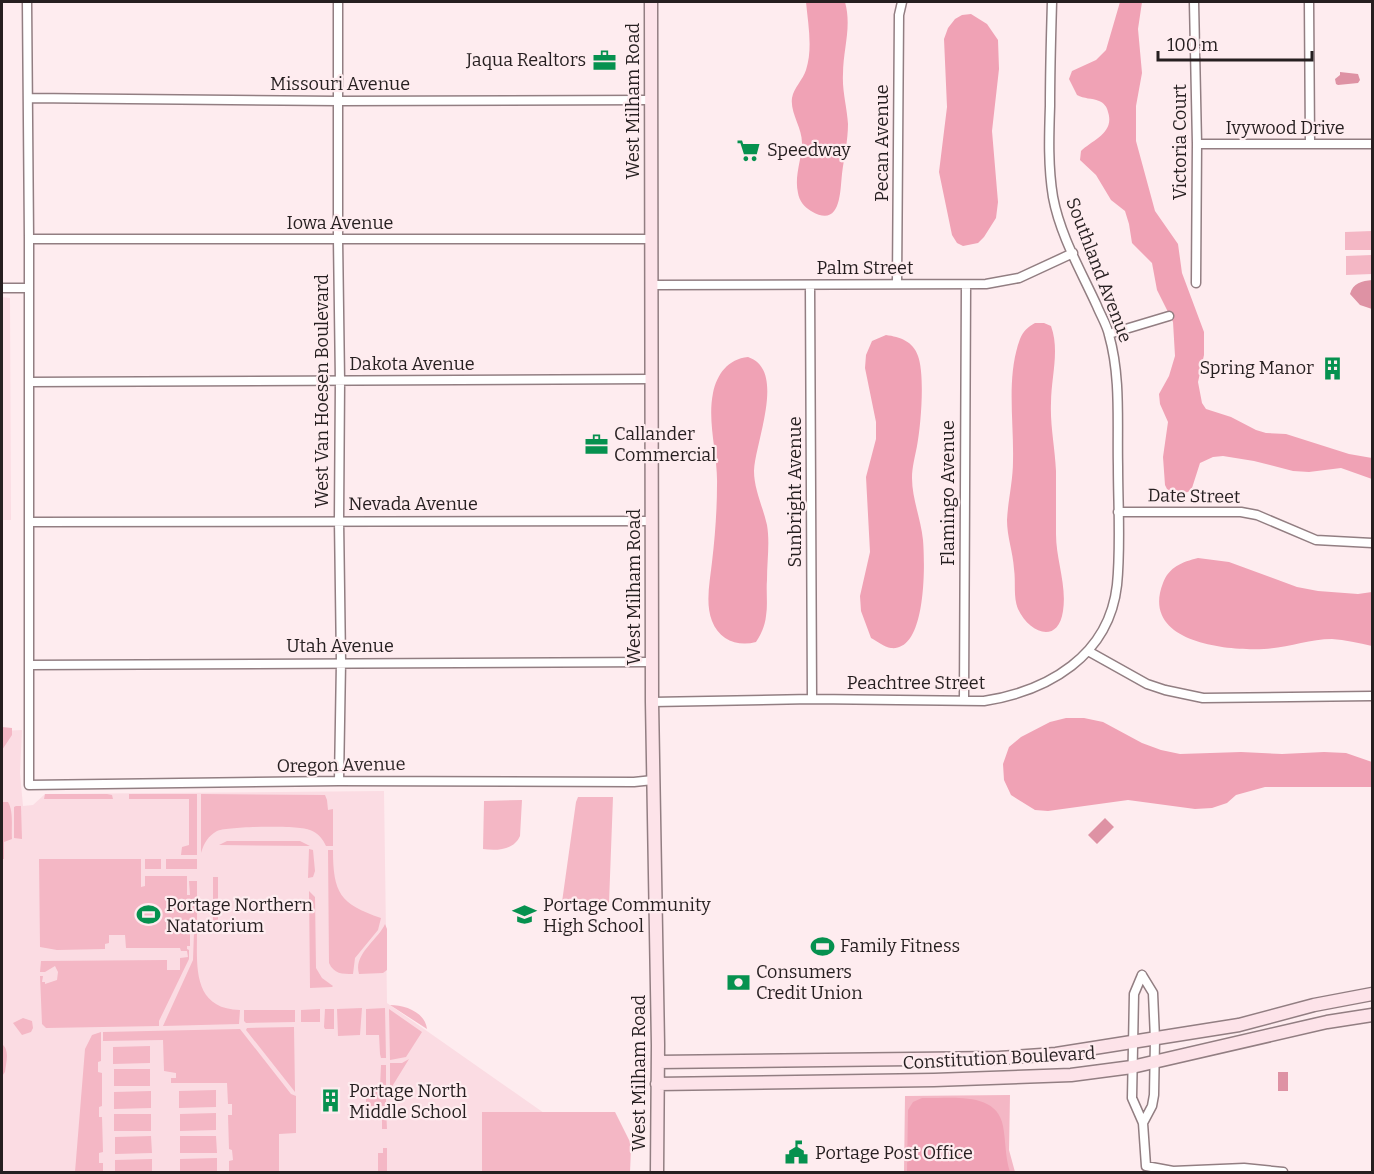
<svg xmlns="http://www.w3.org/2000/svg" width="1374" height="1174" font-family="Bitter,serif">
<rect width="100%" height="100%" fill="#feecef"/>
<path fill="#fbdce3" d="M2,297L10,298L11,520H2Z
M22,730L20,773L23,806L33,805L45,794L384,791L387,1003L544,1113L615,1112L631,1144L630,1172H2V731Z"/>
<path fill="#f4b7c5" d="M1372,231V250H1345V232Z
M1372,255V274L1346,275V256Z
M2,727L12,728V735L2,750Z
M45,794H107L112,795L113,799H44Z
M129,794H197V855H181L182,847L189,845V799H129Z
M201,794L325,795L327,800L328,810L333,809V846H326C323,839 318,833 310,830C300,825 226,826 217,831C208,836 204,843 201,853Z
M578,797H613L609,903L562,902L576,802Z
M522,800L520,836C514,850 497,851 483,849L484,801Z
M2,802H8C14,812 11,828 12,839L4,842V859H2Z
M16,806H21L22,839L14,838V807Z
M227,841H300L310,846L219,845Z
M309,849L313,850L315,871L313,877L308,878Z
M328,850H333C333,893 340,904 381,918L378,930L355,958L353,974C342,974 334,974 329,963Z
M39,859H141V887L145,886V876H187V895H190L189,881H197V926H190V946H187V949L189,950V959L159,1021V1026L46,1028L42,1024L40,976H43L42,982H45V984L57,980L58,972L55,966L45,972H40L41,961L167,960V970H180V958L188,957L187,951H181L180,948H126L125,935H109V943L105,944V949L57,950L40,947Z
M145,859H161V869H145Z
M166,859H197V869H166Z
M213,877H218V926H213Z
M309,891L315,897L316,968L322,978L333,986L332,987L310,988Z
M385,924L387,929V970L383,973L359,974C353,954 378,940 385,924Z
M194,931H197C197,966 192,1009 240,1010L239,1024L163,1026L193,960Z
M390,1005C405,1005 425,1012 427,1029Z
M362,1008L360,1035L338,1036L337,1009Z
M385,1008L386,1058H381L380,1054L379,1035H366V1009Z
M320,1009V1022H301V1010Z
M325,1009H334V1029H325L324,1027Z
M389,1009L422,1032L406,1057L390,1060Z
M244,1010H295V1022L246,1023L244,1021Z
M23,1018L32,1021L33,1028L31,1032L22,1035L13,1023Z
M294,1027L295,1092L246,1030L247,1028Z
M240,1029L291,1094L296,1096V1133L279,1134V1172H229V1161L233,1160L232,1150L229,1149L228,1115H232V1104H228L227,1083H171V1078H176V1073L164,1071L163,1040L103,1041V1032Z
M101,1032V1061L98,1062V1072L102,1073V1106L99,1107V1117H102L103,1152L99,1153V1163H103V1172H75L85,1049L92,1035Z
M2,1044C10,1050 6,1063 5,1072L2,1076Z
M150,1046V1063L113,1064V1047Z
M409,1059L393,1085L390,1093V1063H402Z
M381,1065H386V1106H366V1089L380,1088Z
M114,1069H150V1086H114Z
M216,1090V1107L179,1108V1091Z
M151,1091V1108L114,1109V1092Z
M1010,1095L1009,1150L1015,1172H904L905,1096Z
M367,1108H386L387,1129H382V1120H377V1110H367Z
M482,1112H615L631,1144L630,1172H482Z
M216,1113V1130L180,1131V1114Z
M114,1114H151V1131H114Z
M151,1136L152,1153L115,1154V1137Z
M180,1136H216L217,1153H180Z
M383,1148H387V1172H378V1153H383Z
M217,1158V1172H180V1159Z
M152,1159V1172H115V1160Z"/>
<path fill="#f0a2b5" d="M806,2H845C852,27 843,49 843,74C842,91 847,107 848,124C848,141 844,157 842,174C840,192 841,229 811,211C804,207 799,200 798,193C794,176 802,159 802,143C802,127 790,113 792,98C794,87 803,80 806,70C813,48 808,24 806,2Z
M1120,2H1142L1138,29L1142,73L1136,106V141L1155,211L1178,244L1182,273L1204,332V355L1198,382L1202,403L1206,409L1231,417L1256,430L1266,433L1286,434L1349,454L1372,458V479L1341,468L1309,472L1293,471L1254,461L1223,456L1213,457L1200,463L1192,488L1188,492L1176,494L1167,489L1165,485L1163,457L1168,422L1160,404L1159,394L1169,376L1175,356L1173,322L1157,290L1152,263L1132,243L1129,224L1125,211L1111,200L1096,175L1080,160L1081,151C1092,140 1115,133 1108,112C1107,107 1104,103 1099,101C1092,98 1084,99 1077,95L1069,79L1072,71L1096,60L1106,50Z
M971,14L987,24L998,40L999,69L992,131L998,202L996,218L984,237L978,243L963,246L957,243L952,235L939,172L947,107L944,39L948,28L955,19L962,15Z
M1035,323H1044L1051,326C1060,351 1051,377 1051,403C1050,425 1055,448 1056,471C1056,492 1056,513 1056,534C1056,560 1067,585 1063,611C1058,645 1029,633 1018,609C1013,597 1016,582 1014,569C1013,552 1007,537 1007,520C1008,500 1013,481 1013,461C1014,421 1006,377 1020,339C1023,331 1028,327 1035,323Z
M886,335C900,337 913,341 918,356C925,375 921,425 917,446C915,457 912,467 912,478C912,499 921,519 923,540C925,563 927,652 891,648C884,647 877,641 871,638L861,611L860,596L870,552L866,477L876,439V422L865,368L866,355L872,341Z
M748,357C787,370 755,442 754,471C754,489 763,507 767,525C770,543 767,561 767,580C766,592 768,604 766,616C765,626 761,634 756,642C738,647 719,640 712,621C705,603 710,581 712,562C715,537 717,510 717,485C718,455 707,423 713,393C717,374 728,359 748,357Z
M1198,558L1229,562L1297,587L1318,591L1358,594L1372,592V646C1359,643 1345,640 1332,639C1309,639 1287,648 1264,649C1225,651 1140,642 1163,583C1169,567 1182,562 1198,558Z
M1066,718H1084L1103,722L1142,743L1161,750L1180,754L1241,752L1282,754L1324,752L1346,753L1372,762V787H1265L1236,795L1227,803L1212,808L1195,809L1128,800L1048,811L1035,810L1011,795L1004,780L1003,764L1009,747L1021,737L1050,722Z
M922,1098C948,1099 997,1090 1003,1126C1006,1142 1005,1157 1010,1172H907L908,1110L913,1102Z"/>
<path fill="#de92a4" d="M1340,72L1358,74L1360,80L1358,83L1338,85L1336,84L1335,79L1340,75Z
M1372,280V309L1360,305L1350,294C1353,283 1362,281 1372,280Z
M1105,818L1114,827L1097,844L1088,835Z
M1278,1072H1288V1091H1278Z"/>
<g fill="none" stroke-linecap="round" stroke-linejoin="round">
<defs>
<path id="street" d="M27,2L29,239V785L339,781L634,782L653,780
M338,2V239L340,381L339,520L341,662L339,781
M1194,2L1197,144L1196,283
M1309,2L1310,143
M28,98L338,101L651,100
M1197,144H1372
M29,239H651
M897,284L899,15L902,2
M652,285L986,284L1019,278L1073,253
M810,285L812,699
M2,288H29
M1109,334L1169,316
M29,382L651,379
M1118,512H1241L1257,515L1316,540L1372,543
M30,522L653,521
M1088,651L1147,684L1165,690L1203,698L1372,696
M29,665L652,662
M964,700L966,285
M652,702L812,699L984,701C1048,691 1109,656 1117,585C1121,546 1118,505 1118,466C1117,423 1121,377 1109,335C1107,325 1101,316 1097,306C1081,271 1060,235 1053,197C1048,167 1049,136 1050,106C1050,71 1051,36 1052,2
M1142,975L1134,994L1132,1098L1143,1123L1146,1166L1173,1171L1244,1168L1283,1172
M1142,975L1153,993L1155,1039L1154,1095L1152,1106L1143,1123"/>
<path id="secondary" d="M651,2L652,702L658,1045L657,1172
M658,1062L999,1058L1056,1054L1239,1025L1314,1005L1372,994
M657,1084L934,1080L1071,1075L1132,1067L1327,1022L1372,1015"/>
</defs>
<use href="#street" stroke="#927e82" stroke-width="11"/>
<use href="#secondary" stroke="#927e82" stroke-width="15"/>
<use href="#street" stroke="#fff" stroke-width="8"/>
<use href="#secondary" stroke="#fde3e9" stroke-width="12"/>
</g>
<defs>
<symbol id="office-bare" viewBox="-9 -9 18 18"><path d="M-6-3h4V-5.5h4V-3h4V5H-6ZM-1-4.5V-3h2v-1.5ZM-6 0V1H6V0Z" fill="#06914f" stroke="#feecef" stroke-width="2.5" paint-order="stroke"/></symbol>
<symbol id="supermarket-bare" viewBox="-9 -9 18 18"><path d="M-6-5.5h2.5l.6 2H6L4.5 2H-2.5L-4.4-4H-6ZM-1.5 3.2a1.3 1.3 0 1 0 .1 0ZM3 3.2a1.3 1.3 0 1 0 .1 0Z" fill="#06914f" stroke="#feecef" stroke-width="2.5" paint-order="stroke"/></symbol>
<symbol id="building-bare" viewBox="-9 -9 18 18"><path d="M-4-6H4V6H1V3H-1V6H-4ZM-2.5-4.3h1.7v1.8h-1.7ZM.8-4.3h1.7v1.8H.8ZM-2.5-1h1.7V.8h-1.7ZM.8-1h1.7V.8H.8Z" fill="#06914f" stroke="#feecef" stroke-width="2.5" paint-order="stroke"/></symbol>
<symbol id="stadium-bare" viewBox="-9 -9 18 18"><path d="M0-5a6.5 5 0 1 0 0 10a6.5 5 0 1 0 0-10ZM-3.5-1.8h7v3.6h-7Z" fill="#06914f" stroke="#feecef" stroke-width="2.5" paint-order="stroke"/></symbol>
<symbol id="school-bare" viewBox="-9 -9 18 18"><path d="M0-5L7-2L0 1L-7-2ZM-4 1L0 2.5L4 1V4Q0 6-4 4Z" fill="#06914f" stroke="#feecef" stroke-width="2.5" paint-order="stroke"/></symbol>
<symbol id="bank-bare" viewBox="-9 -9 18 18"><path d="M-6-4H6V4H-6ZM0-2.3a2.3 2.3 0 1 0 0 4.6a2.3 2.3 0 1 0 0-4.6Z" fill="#06914f" stroke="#feecef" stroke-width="2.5" paint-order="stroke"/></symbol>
<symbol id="civic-bare" viewBox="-9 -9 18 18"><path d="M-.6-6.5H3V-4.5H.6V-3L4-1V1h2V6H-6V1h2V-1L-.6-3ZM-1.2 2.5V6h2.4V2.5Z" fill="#06914f" stroke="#feecef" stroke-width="2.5" paint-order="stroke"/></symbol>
</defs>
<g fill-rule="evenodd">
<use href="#office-bare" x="588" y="44" width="33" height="33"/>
<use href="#supermarket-bare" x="732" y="134" width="33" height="33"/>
<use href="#building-bare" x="1316" y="352" width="33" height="33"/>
<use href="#office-bare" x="580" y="428" width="33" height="33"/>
<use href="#stadium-bare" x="132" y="898" width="33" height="33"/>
<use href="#school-bare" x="508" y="898" width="33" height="33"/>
<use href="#stadium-bare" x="806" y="930" width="33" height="33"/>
<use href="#bank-bare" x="722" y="966" width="33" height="33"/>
<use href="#building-bare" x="314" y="1084" width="33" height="33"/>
<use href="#civic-bare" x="780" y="1136" width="33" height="33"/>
</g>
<g text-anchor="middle" stroke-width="4.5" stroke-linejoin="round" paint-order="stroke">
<g font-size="18" fill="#261f20" stroke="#feecef" text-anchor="start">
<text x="586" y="66" text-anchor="end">Jaqua Realtors</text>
<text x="767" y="156">Speedway</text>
<text x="1314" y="374" text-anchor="end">Spring Manor</text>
<text x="614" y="440">Callander<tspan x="614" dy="21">Commercial</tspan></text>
<text x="166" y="911">Portage Northern<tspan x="166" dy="21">Natatorium</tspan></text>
<text x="543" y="911">Portage Community<tspan x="543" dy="21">High School</tspan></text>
<text x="840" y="952">Family Fitness</text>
<text x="756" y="978">Consumers<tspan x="756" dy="21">Credit Union</tspan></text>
<text x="349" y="1097">Portage North<tspan x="349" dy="21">Middle School</tspan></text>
<text x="815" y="1159">Portage Post Office</text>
</g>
<g font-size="18" fill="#261f20" stroke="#feecef">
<text x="340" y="90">Missouri Avenue</text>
<text transform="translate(633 101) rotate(-90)" y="6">West Milham Road</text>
<text x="1285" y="134">Ivywood Drive</text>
<text transform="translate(1180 142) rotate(-90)" y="6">Victoria Court</text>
<text transform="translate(882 143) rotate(-90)" y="6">Pecan Avenue</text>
<text x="340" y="229">Iowa Avenue</text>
<text x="865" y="274">Palm Street</text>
<text transform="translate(1099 270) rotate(69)" y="6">Southland Avenue</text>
<text x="412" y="370">Dakota Avenue</text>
<text transform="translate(322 391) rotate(-90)" y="6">West Van Hoesen Boulevard</text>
<text transform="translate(795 492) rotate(-90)" y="6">Sunbright Avenue</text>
<text transform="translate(948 493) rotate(-90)" y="6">Flamingo Avenue</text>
<text transform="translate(1194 496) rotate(1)" y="6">Date Street</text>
<text x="413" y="510">Nevada Avenue</text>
<text transform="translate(634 587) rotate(-90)" y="6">West Milham Road</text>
<text x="340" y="652">Utah Avenue</text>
<text x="916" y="689">Peachtree Street</text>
<text transform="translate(341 765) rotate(-1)" y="6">Oregon Avenue</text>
<text transform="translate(999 1058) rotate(-3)" y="6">Constitution Boulevard</text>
<text transform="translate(639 1073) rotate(-90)" y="6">West Milham Road</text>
</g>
</g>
<rect width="1374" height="1174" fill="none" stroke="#261f20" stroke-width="6"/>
<path d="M1158 51v9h154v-9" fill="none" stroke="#261f20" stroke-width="3"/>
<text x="1167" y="51" font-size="18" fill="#261f20" stroke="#feecef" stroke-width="4.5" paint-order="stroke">100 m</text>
</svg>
